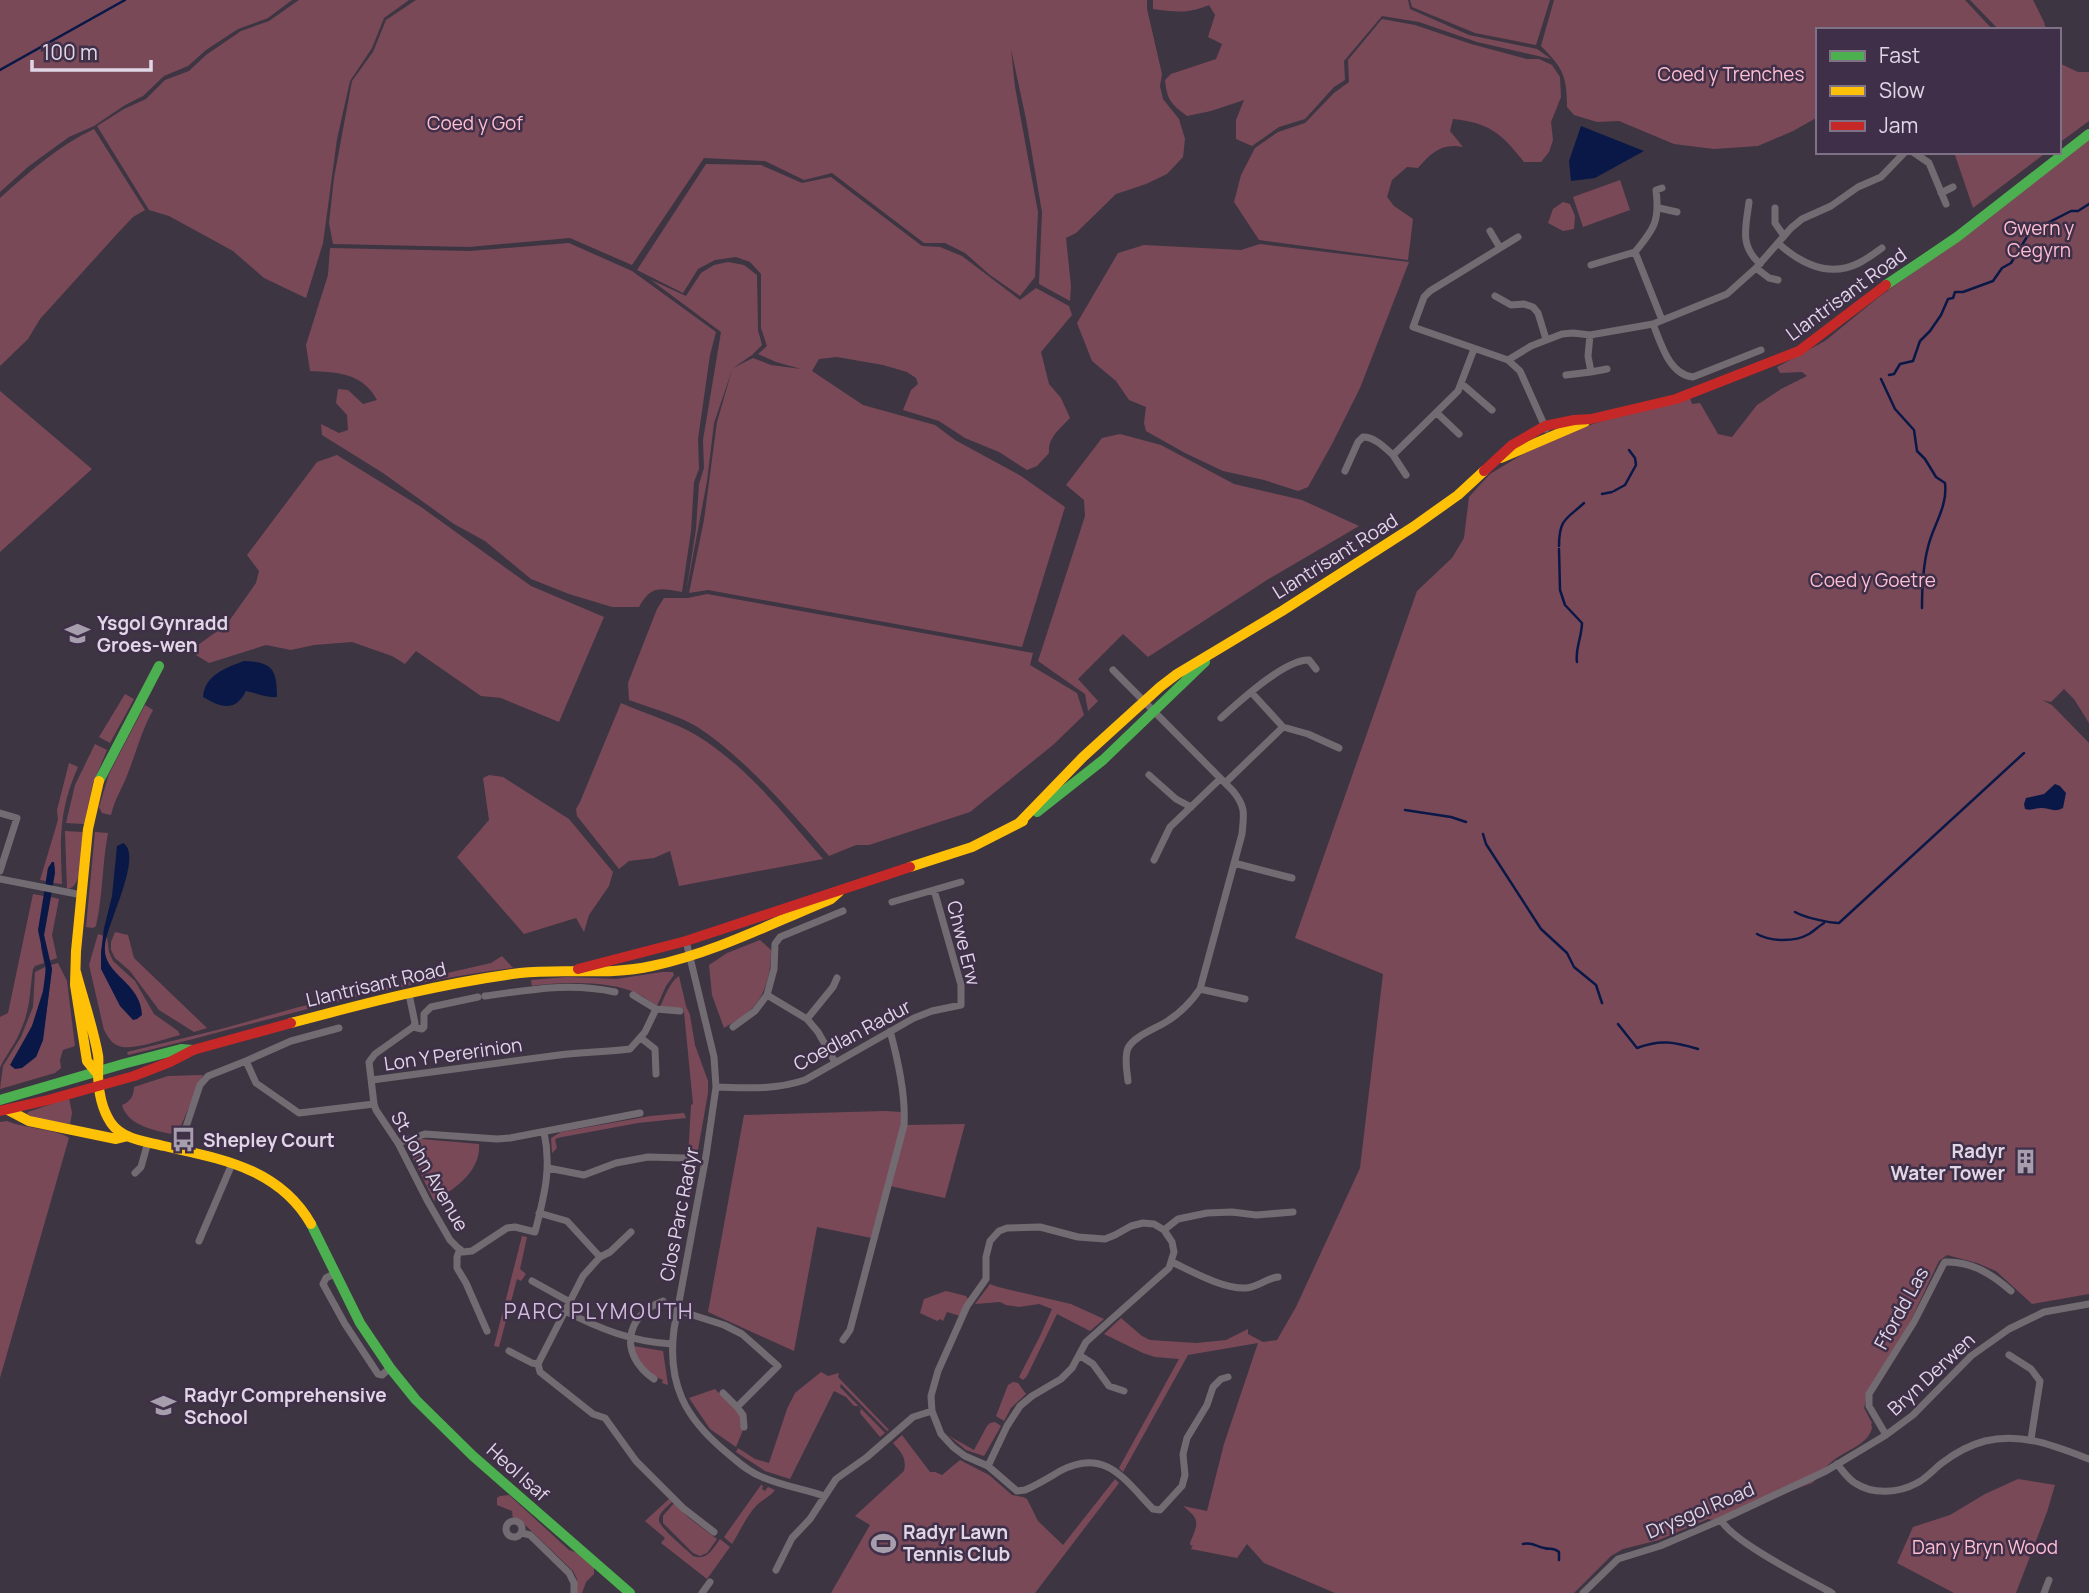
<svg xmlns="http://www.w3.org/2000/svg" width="2089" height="1593" font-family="Manrope,sans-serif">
<rect width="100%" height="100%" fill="#3e3542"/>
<path fill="#7a4958" d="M0,0H292L268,18L238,29L206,50L188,66L164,76L143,96L125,105L94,126L69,137L29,166L0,192Z
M299,0H409L384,18L372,48L350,81L337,139L323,243L306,298L264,278L233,251L169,216L149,210L97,126L124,109L146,99L165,80L189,71L206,55L241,31L269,21Z
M416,0H1147V9L1162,74L1160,86L1163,99L1179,119L1185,139L1183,157L1167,174L1146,184L1116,194L1076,233L1066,238L1071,286L1070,301L1039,284L1042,212L1026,119L1011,49L1015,87L1038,212L1035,277L1020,296L990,275L965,253L945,243H924L832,173L804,180L765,161L704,158L632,265L570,238L469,247L333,244L329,223L334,178L352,81L373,52L386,20Z
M1153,0H1408L1410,9L1469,35L1537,49L1551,59L1477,42L1419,22L1382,16L1344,61L1345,80L1334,87L1305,119L1279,127L1252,146L1236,139V120L1244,100L1211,111L1187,116C1171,104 1167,100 1165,80L1171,74L1216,59L1222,44L1208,37L1215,15L1209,5C1187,14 1176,12 1153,9Z
M1410,0H1550L1536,45L1475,33L1412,7Z
M1554,0H1965L1993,30H1818V117L1793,131L1758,146L1714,149L1674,144L1619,121L1597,122L1574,115L1567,107C1567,76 1563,68 1541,46Z
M1970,0H2033L2044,22L2046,30H1999Z
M1382,19L1415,25L1471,44L1527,59H1539L1552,65L1560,77L1561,97L1551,122L1553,140L1549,152L1541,162H1524C1501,133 1490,123 1453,119L1450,131L1463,147C1442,143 1432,152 1418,168L1407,167L1392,180L1387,197L1394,206L1413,219L1408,260L1259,240L1234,202L1241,175L1255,148L1278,132L1305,123L1334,93L1349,82L1348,60Z
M2059,63L2078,72H2089V121L2059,143Z
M94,129L145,210L133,217L117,234L40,319L28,339L0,366V198C29,172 58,146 94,129Z
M2089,137V723L2074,699L2064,689L2051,702L2042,700L2052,705L2089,743V1294L2032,1304L1996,1271L1977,1263L1947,1255L1939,1261L1910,1322L1868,1392L1864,1408L1872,1423L1871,1424L1872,1428C1868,1446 1840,1452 1828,1465C1822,1471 1820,1477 1812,1483L1713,1520L1708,1519L1659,1540L1623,1549L1611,1556L1574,1593H1335L1264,1563L1247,1544L1237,1558L1191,1549L1193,1545L1191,1546L1190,1543C1198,1523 1201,1520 1183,1506L1207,1511L1224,1444L1258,1343L1188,1355L1123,1472L1119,1468L1179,1359L1155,1357L1143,1353L1104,1334L1121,1318L1142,1336L1150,1340L1196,1343L1226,1340L1248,1329V1334L1263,1342L1277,1340L1296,1307L1360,1168L1383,974L1295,938L1417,591L1452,558L1464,538L1469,497L1490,474L1546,440L1614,417L1690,398L1692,404L1700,403L1718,434L1732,437L1757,405L1781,389L1807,376L1802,372L1780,373L1777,367L1825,341L1879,297L1950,246Z
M1954,152H2047L1973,208Z
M706,164L761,165L802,183L831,177L922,246L940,247L962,256L1020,300L1036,288L1069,306L1072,315L1041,352L1049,384L1061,398L1070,418C1059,430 1048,437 1049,453L1037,466L1027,470L999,452L965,438L939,421L903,410L911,390L918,384L916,378L907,372L883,365L837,357L819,359L812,371L863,405L935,425L955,440L1021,476L1065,507L1022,647L708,590L689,593L704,520L717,422L732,370L714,423L707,481L686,593L696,529L699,484L704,468L703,440L721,332L651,280L686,296L701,273L714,265L728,262L744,265L757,275L758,330L762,345L752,355L733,368L753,358L771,365L801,369L776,362L758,354L767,346L761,328V274L750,262L736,257L715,260L698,269L683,293L637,270Z
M1620,180L1630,210L1583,227L1573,197Z
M1563,202L1570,204L1575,216L1574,229L1563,231L1548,223L1553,209Z
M569,243L632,271L716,332L710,355L698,439L699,469L694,482L691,531L682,592C660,588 651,585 639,607H612L569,594L531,579L485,541L454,524L383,473L322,435L321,424L339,433L348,430L347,415L336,403L338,389L348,390L363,404L377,400C363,373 337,372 310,371L306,345L328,275L330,248L470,251Z
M1260,244L1409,262L1360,388L1332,444L1308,487L1298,491L1264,480L1223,471L1185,453L1146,431L1144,423L1146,407L1129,400L1116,381L1092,361L1077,323L1118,253L1144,245L1241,250Z
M0,391L92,469L0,552Z
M1120,434L1161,445L1234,484L1302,500L1359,526L1267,580L1148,657L1123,634L1078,679L1098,701L1088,711L1085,694L1038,661L1085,516L1084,500L1066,485L1102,438Z
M337,455L421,507L531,586L604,617L559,722L501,698L481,696L416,651L405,664L392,656L352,642L314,645L291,650L266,645L209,663L196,655L198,645L227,624L256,583L259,571L247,555L317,462Z
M707,594L1033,653L1030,665L1077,693L1084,715L1053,745L970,812L869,845H856L829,856C791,812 747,760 699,728C683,717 648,707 629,700L628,683L657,609L664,598H688Z
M125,694L134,699L110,743L99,737Z
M621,703C643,713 676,723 696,735C747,766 785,815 823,859L679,886L670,851L654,858L629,861L619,869L577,816L576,809L580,802Z
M145,705L153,710C141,732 137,750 128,773C122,789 115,798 111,815L102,813L99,807L109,774Z
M95,744L107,750L93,783L84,824L66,823L75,785Z
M69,763L78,767C59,810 60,838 62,884L53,883L55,868L53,862L48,868L46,881L40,880L58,820L57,810Z
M489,775L503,777L569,819L613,872L609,886L589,915L584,932L576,918L524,934L457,857L489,820L483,778Z
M65,831L83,832C82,847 84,888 67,889Z
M95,832L108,833C102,864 103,895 96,926L93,928L86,927Z
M33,894L44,896L41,948L44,963L35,966L33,969C29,995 31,1009 19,1034C14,1046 5,1056 0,1068V1017L8,1013Z
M51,897L59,899L52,935L57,958L49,961L44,935Z
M115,932L128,935L134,958L207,1028L194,1032L159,1010L130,971L115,958L111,950V942Z
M98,934L107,937L109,952L113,961L135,981L154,1014L178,1031L180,1035C165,1039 132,1051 119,1046C111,1043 108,1037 104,1030L89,965Z
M760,940L771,950C771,972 766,997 748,1012C741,1019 732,1023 724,1028L712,995L709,965L727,953Z
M502,956L513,968C382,984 256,1025 128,1055L127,1052L221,1029L299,1007L491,963Z
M58,963L67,981L75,1046L63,1050L60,1060L61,1068L55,1073L0,1089L3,1066L21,1037L33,1007L35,972L45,967C47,997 30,1036 12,1061L36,1057L43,1040L52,969L51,965Z
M662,972H673L674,975L666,986L657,1006C651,1002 645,997 638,994C610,980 562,982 532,986L531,980L567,977L616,979Z
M679,976L686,1006L690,1015L695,1045L708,1081V1093L690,1195L686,1194L691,1105L693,1104L684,1012L683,1008L660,1007C665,996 670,982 679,976Z
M203,1075L177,1135C158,1131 128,1127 122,1105C130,1102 134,1096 134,1087L168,1076Z
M69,1098L72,1113L70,1124L34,1118L27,1114L28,1112Z
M884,1111L902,1112V1125L872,1238L817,1227L794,1351L708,1312L744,1115Z
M684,1113L686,1118L638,1123L557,1138L555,1140L557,1148L552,1153L551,1138L561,1132L650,1116Z
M7,1121C23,1128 60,1130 69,1138L0,1378V1122Z
M965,1124L945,1198L890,1186L906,1125Z
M421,1139L479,1144C481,1171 455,1189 434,1201L409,1150C409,1143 415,1140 421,1139Z
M522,1236L527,1237L520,1269L526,1274L521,1281L517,1279L499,1347L494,1346Z
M990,1284L998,1287L1071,1304L1104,1319L1090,1331L1057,1314L1027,1376L1023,1380L1019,1377L1040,1336L1052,1309L1039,1304L1019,1307L1006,1305L1000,1302L975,1304Z
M946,1291L966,1296L968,1299L960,1316L947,1312L943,1321L940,1319L937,1321L920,1313L924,1299Z
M633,1346L663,1351L668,1385L662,1383L663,1380C646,1373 639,1362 633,1346Z
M821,1372L828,1376L839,1373L838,1377L889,1430L887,1431L841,1384L840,1387L885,1433L880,1437L860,1413L861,1408L859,1406H854L846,1397L834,1391L790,1479L765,1471L736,1452L738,1448L755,1459L769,1463L787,1409L795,1393Z
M1013,1382L1018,1383L1026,1394L1011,1408L1004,1421L996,1416L1008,1385Z
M715,1389L742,1417L743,1430L736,1447L710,1429L689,1398Z
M995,1422L1001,1426L984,1456L966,1450L949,1436L974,1450L987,1426L990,1423Z
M902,1435L930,1472H935L942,1475L960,1460L989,1475L1012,1495L1023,1497L1027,1499L1038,1521L1063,1545L1115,1479L1119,1483L1035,1593H831L870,1525L855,1516L904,1471C907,1458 901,1452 893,1443Z
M2018,1479L2055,1485L2047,1512L2016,1593H1954L1897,1563L1913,1527L1950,1515L1985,1494Z
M761,1485L763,1486L762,1489L765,1491L768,1487L775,1490C770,1497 763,1499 757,1505C747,1515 740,1531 732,1544L724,1537Z
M509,1495L569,1550L575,1552L594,1566V1574L586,1582L582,1593H577V1579L573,1571L523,1523L513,1519L512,1511L497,1505V1498L500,1496Z
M669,1499L672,1502C667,1507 658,1513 659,1521C661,1529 686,1549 693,1556C707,1561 712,1550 720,1539L730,1547L707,1579L661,1543L665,1538L645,1521Z
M674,1503L689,1518L717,1539L707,1553L700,1556L693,1553L663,1523V1516Z"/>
<path fill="#0a1848" d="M1581,126L1644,151L1595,178L1571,181L1569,161Z
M244,661C273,662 277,670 277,697C266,698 257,693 246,691C235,713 220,707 203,697C205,675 225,668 244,661Z
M2055,784L2060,786L2066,793L2063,808C2054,813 2050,808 2041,808C2035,808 2031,811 2025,809L2024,804L2026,798L2044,794Z
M123,843C144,855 106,925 105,946C102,975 141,981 142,1015L137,1019L133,1020L120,1006L101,969V952L104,928L112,896L117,846Z
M52,862H54L55,873L44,935L52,969L43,1040L36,1057L22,1068L15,1069L10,1065L32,1026L43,991L46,969L38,930L48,868Z"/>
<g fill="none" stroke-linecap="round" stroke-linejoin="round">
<path stroke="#0a1848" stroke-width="2.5" d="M0,70L125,0
M1889,375L1894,374L1900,364L1913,361L1920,341L1930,331L1941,315L1948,299L1953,298L1955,292H1963L1993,281L2002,268L2011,263L2030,232L2071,211H2078L2089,204
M1881,379L1895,409L1914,430L1917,451L1925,459L1936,477L1945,483C1948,507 1933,525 1928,547C1923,566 1922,589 1922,608
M1614,491L1625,485L1636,465L1635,458L1629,450
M1602,494L1612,492
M1559,546C1559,518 1567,519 1584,503
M1559,549L1560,590L1565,605L1582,623C1582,636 1575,649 1577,662
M1405,810L1451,817L1466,822
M1483,834L1486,844L1541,929L1567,953L1574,967L1596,985L1602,1003
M1795,912C1803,917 1829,923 1839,923L2024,753
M1757,934C1771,942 1795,942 1809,934C1814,931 1819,926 1824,923
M1618,1024L1637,1048C1660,1039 1675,1042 1698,1049
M1523,1544C1533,1542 1535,1546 1544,1548C1551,1550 1553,1547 1559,1552V1560"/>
<path stroke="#726c72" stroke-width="7" d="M1913,152L1929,163L1946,204
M1662,188L1656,190C1660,221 1654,229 1635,252L1662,320
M1941,193L1953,187
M1749,202C1746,227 1739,245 1760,264
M1659,208L1677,212
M1775,208V223L1784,236
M1490,231L1500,248
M1518,237L1430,291L1424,297L1413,327L1508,360L1520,371L1546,429
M1778,243C1801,264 1829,278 1859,263C1867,259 1875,253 1882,248
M1591,265L1635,252
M1756,268L1769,278L1778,280
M1495,296L1511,305L1524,304L1533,307L1538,313L1546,339
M1653,324C1661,343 1669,375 1693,377L1761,350
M1590,335L1588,356L1591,372L1607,369
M1508,360L1531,346L1562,334L1573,333L1590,335L1653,324L1727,294L1756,268L1791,228L1802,219L1831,206L1858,187L1881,177L1905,152
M1566,375L1591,372
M1462,384L1492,410
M1437,413L1459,434
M1393,455L1406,475
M1345,471L1358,442L1363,437C1375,437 1385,448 1393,455L1458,391L1474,349
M1113,670L1233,791C1246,807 1244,814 1242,834L1200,989C1191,1002 1183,1011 1169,1020C1158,1028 1135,1035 1128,1048C1124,1057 1127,1072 1128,1081
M1251,692L1283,727
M1221,718C1239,702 1285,659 1309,660L1316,669
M1149,775L1176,799L1191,807
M1225,783L1283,727L1308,734L1339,748
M0,813L17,818L0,871
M1154,860L1170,827L1220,779
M1234,863L1292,878
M0,879L82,895
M892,902L961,882
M686,941L714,1057L716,1087L706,1156L674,1329C667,1384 685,1418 726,1452C737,1461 748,1472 762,1477C782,1486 804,1489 824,1496
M1200,989L1245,999
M409,994L415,1023L413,1027L375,1054L369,1062L374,1104L376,1110L398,1143L427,1200L450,1240L458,1248L463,1252L472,1251L507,1228L515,1227L535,1232C544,1197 552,1168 544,1132
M633,995L656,1009L680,1011
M485,996C531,990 568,982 615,992
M807,1019L833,987L837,978
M413,1027L422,1029L424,1027V1014L431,1007L478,997
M733,1027L755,1011L767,995
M339,1028L291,1041L246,1061L256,1083L299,1113L374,1104
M641,1038L655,1049L656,1074
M835,1062L818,1032L807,1019L767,995L774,969L775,944L780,937L843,911
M372,1080C434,1072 497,1063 559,1055C583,1052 607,1052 630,1049L645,1032L656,1009
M716,1087C747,1088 775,1090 805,1080L914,1018L932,1011L961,1005V985L934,890
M186,1127L200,1085L208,1076L246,1061
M398,1143L425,1134L497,1139L510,1138L640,1113
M548,1168L584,1175L616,1163L648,1157L684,1158
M135,1173L141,1167L148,1142
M539,1213L567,1221L600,1257L583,1276L541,1358L538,1364L540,1372L593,1414L605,1418L636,1461L683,1508L714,1532
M1164,1230L1178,1219L1207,1213L1232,1212L1256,1215L1293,1212
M199,1241L232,1164
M460,1249L457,1257V1268L466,1283L487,1331
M600,1257L610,1252L631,1232
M1172,1262C1193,1272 1223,1289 1246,1288C1258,1287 1267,1278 1278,1277
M334,1274L326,1278L323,1284L345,1324L378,1374L382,1375L390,1368
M532,1281L570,1302
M677,1310L724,1325L742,1334L778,1366L737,1407L723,1393
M565,1311C600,1329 633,1342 672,1344
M843,1340L850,1330L904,1125C906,1094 898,1060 890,1031
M509,1351L532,1363L538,1364
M1079,1355L1093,1364L1109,1386L1124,1391
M2009,1355L2031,1369L2040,1381L2031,1439
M654,1379C619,1355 624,1316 663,1301
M737,1407L743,1415L744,1427
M1886,1435L1869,1406V1394L1914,1322L1943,1265L1945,1262C1971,1261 1992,1274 2011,1291
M1837,1464C1843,1471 1848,1479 1855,1483C1873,1495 1899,1493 1917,1483C1927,1478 1934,1469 1942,1463C1955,1453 1970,1445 1985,1441C2022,1432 2055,1446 2089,1459
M988,1466L1007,1426L1020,1406L1032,1396L1061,1379L1072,1368L1086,1342L1169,1268L1174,1252L1172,1242L1164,1230L1154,1224L1143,1223L1131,1226L1115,1235L1105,1239L1078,1237L1040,1227L1007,1228L999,1231L990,1241L986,1257V1279L967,1306L938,1371L931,1396L932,1411L941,1434L953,1447L965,1456L988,1466L1017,1491L1025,1490C1037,1485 1048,1478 1060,1471C1105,1447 1124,1479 1153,1509L1160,1510L1182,1486L1185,1475L1183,1454L1187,1438L1207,1405L1213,1387L1221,1379L1228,1377
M1721,1520C1733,1542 1807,1579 1832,1593
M506 1529a8 8 0 1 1 16 0a8 8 0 1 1-16 0Z
M522,1533L530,1535L569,1573L574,1583V1593
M776,1570L792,1538L810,1519L836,1479L867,1457L913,1417L932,1411
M702,1593L710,1582
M1583,1593L1618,1559L1660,1546L1721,1520L1826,1471L1886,1435L1913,1415L1971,1356L2009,1329L2044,1312L2089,1304
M2044,1593L2049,1580"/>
<path stroke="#4caf50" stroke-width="10" d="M1886,285L1957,237L2089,134
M99,781L159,666
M1037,812L1103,760L1205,662
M0,1100L123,1064L181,1049L193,1050
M311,1224L360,1323L391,1369L416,1400L473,1456L630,1593"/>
<path stroke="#ffc107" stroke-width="10" d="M1501,458L1585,422
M1019,823L1083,757L1160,687L1177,674L1282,611L1413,527L1458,495L1484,471
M910,867L972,847L1023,821
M76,972C83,999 93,1027 98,1055C99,1060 98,1066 98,1071C98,1088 101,1108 111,1123C123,1140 145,1141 164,1146C221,1159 279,1168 311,1224
M291,1023C366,1003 442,983 520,973C564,968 608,976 652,966C714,953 772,923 831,899L839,892
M96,1072L87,1061L75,985L76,951L88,829L99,781
M8,1110L29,1121L116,1139L128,1136"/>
<path stroke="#c62828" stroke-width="10" d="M1484,471L1512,445L1545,426L1574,420L1591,419L1676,399L1799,351L1886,285
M578,969L686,941L910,867
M0,1111L48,1100L134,1076L170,1062L193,1050L291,1023"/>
</g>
<defs>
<symbol id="school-bare" viewBox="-9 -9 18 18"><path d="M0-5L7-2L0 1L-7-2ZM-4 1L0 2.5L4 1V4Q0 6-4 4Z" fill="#a79ead" stroke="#3f2f48" stroke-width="2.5" paint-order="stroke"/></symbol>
<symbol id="bus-bare" viewBox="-9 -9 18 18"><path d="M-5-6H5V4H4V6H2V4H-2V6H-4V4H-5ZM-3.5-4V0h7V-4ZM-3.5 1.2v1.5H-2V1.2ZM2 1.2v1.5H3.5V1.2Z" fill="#a79ead" stroke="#3f2f48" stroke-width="2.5" paint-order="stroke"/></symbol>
<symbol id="building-bare" viewBox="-9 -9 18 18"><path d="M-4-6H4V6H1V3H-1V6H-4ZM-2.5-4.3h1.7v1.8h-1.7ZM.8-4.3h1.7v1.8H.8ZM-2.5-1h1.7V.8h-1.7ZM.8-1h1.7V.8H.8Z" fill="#a79ead" stroke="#3f2f48" stroke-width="2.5" paint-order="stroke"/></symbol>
<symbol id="stadium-bare" viewBox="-9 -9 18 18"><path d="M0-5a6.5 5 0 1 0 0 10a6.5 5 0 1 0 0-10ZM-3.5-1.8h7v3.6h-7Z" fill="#a79ead" stroke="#3f2f48" stroke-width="2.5" paint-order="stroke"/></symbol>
</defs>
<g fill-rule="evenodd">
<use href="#school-bare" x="60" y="616" width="35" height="35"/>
<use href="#bus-bare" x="166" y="1122" width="35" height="35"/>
<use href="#building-bare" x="2008" y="1144" width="35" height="35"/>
<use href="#school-bare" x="146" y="1388" width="35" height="35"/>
<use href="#stadium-bare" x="866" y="1526" width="35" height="35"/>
</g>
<g text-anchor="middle" stroke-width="5" stroke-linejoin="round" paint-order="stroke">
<g font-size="19" fill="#ffbed0" stroke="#3f2f48">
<text x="1731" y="81">Coed y Trenches</text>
<text x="475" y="130">Coed y Gof</text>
<text x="2039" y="235">Gwern y<tspan x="2039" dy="22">Cegyrn</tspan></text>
<text x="1873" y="587">Coed y Goetre</text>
<text x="1985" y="1554">Dan y Bryn Wood</text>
</g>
<g font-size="19" fill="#e0d6e6" stroke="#3f2f48">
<text transform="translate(1846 294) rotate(-36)" y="7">Llantrisant Road</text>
<text transform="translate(1335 556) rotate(-32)" y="7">Llantrisant Road</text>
<text transform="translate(964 943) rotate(76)" y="7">Chwe Erw</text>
<text transform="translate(376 984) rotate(-13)" y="7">Llantrisant Road</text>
<text transform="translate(852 1035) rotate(-28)" y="7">Coedlan Radur</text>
<text transform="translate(453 1054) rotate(-8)" y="7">Lon Y Pererinion</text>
<text transform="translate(430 1171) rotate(60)" y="7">St John Avenue</text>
<text transform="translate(679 1214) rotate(-79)" y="7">Clos Parc Radyr</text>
<text transform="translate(1901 1308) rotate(-61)" y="7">Ffordd Las</text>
<text transform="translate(1931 1374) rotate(-43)" y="7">Bryn Derwen</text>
<text transform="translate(518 1472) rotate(42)" y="7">Heol Isaf</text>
<text transform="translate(1700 1510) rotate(-23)" y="7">Drysgol Road</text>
</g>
<g font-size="19" font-weight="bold" fill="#e0d6e6" stroke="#3f2f48" text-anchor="start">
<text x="97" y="630">Ysgol Gynradd<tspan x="97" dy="22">Groes-wen</tspan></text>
<text x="203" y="1147">Shepley Court</text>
<text x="2005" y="1158" text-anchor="end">Radyr<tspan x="2005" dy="22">Water Tower</tspan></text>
<text x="184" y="1402">Radyr Comprehensive<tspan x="184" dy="22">School</tspan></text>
<text x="903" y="1539">Radyr Lawn<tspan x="903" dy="22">Tennis Club</tspan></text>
</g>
<g font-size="21" letter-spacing="2" fill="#d1bedc" stroke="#3f2f48">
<text x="599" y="1319">PARC PLYMOUTH</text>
</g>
</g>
<rect x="1816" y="28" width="245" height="126" fill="#3f2f48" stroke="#7f7287" stroke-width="2"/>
<rect x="1830" y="51" width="35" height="10" fill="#4caf50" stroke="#7f7287" stroke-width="2"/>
<text x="1879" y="63" font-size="21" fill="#e0d6e6">Fast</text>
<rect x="1830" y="86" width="35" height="10" fill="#ffc107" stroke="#7f7287" stroke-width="2"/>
<text x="1879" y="98" font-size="21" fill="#e0d6e6">Slow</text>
<rect x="1830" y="121" width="35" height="10" fill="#c62828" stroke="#7f7287" stroke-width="2"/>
<text x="1879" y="133" font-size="21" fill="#e0d6e6">Jam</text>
<path d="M32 60v10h119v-10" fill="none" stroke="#e0d6e6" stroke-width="3.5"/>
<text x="42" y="60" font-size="21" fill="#e0d6e6" stroke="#3f2f48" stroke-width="5" paint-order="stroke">100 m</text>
</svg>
